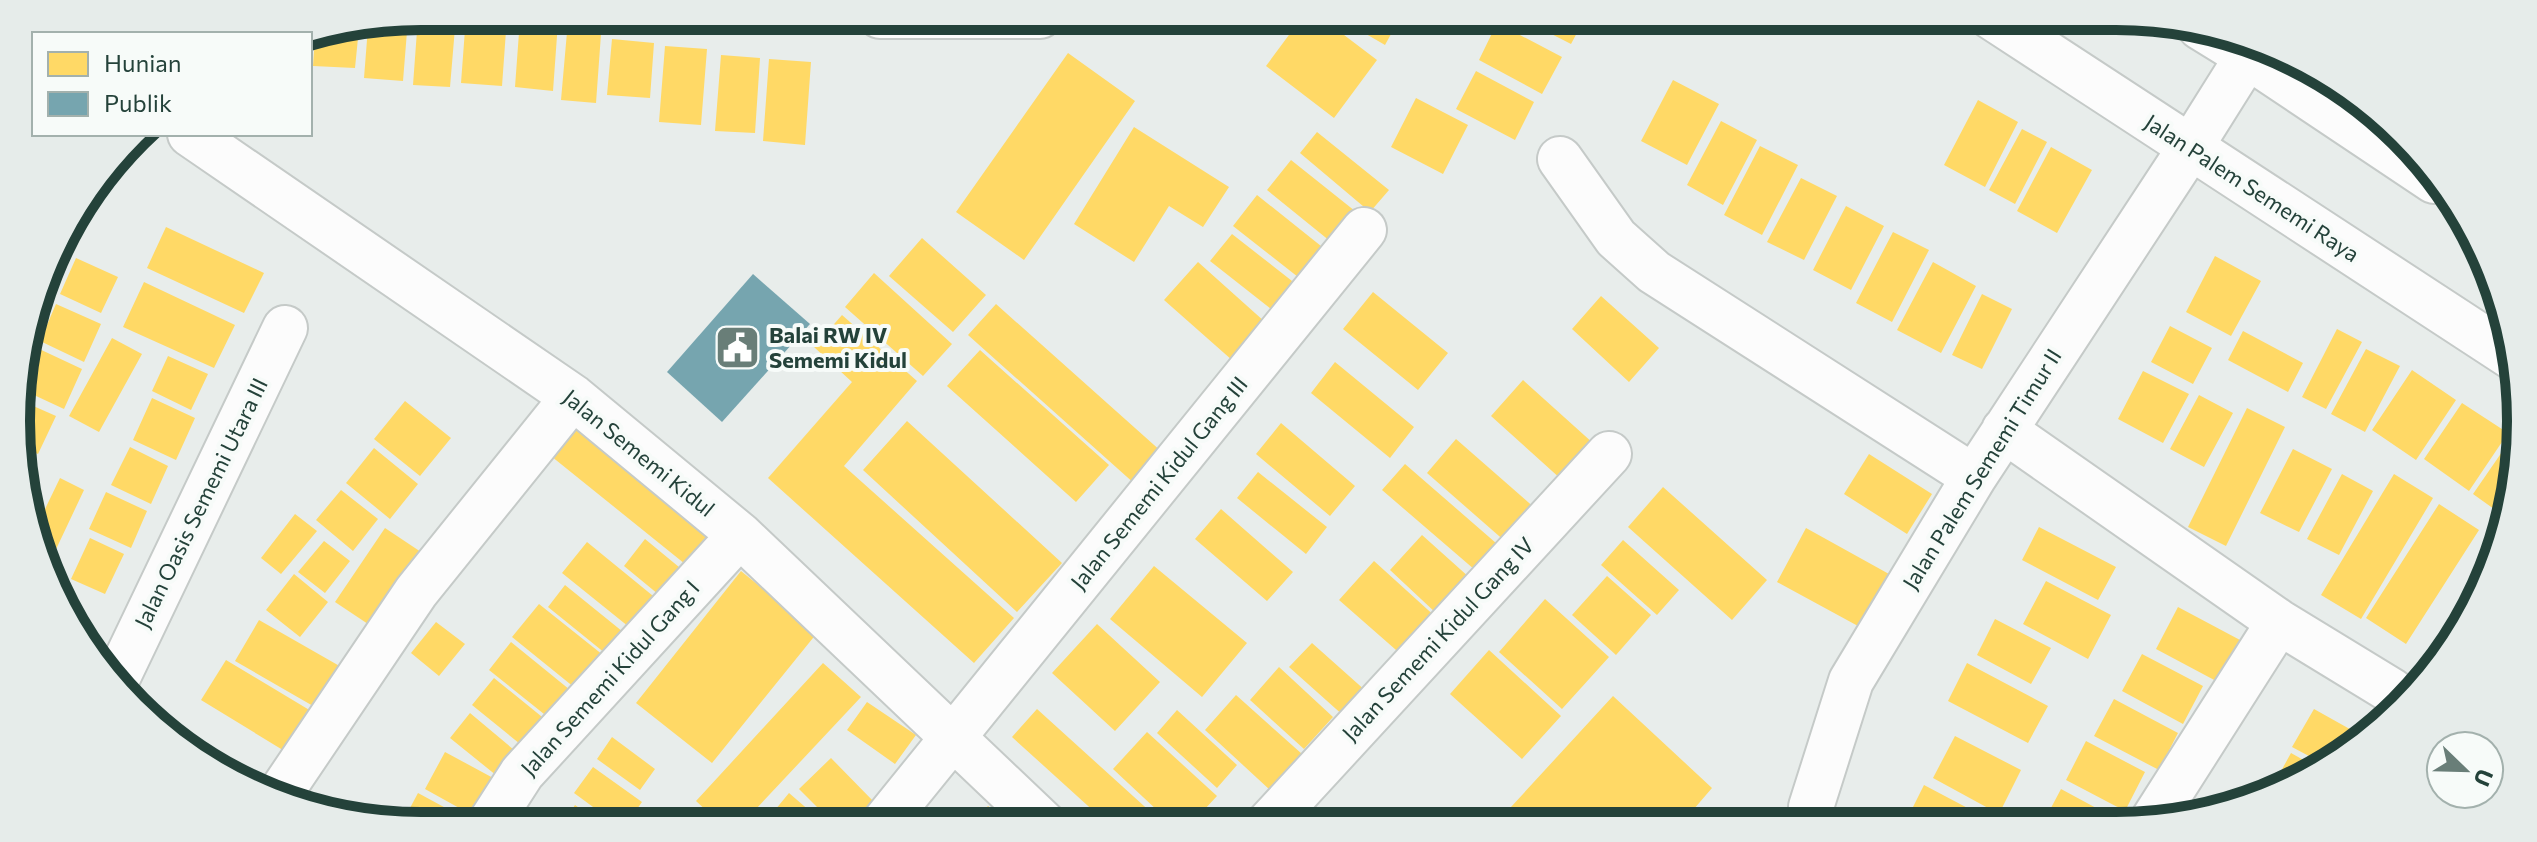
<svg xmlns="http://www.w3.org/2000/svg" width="2537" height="842" font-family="Commissioner,sans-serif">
<rect width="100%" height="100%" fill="#e8edeb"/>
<path fill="#ffd966" d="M456,16L450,87L413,85L418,17Z
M466,16L507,17L502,86L461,83Z
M1303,16H1319L1377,60L1334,118L1266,66Z
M1335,16H1401L1385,45Z
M1516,16H1586L1571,44Z
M408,19L403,81L364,78L368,27Z
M520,19L558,22L553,91L515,87Z
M1497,23L1562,57L1542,94L1479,60Z
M359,28L355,68L313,66L315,37Z
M567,32L601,34L596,103L561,100Z
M612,39L654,43L650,98L607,95Z
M665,46L707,49L701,125L659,122Z
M1068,53L1135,101L1024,260L956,212Z
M721,55L760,58L755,133L715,131Z
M769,59L811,62L805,145L763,141Z
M1476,71L1534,102L1515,140L1456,109Z
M1673,80L1719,104L1687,165L1641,141Z
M1416,98L1468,125L1443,174L1391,147Z
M1978,100L2018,122L1985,187L1944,165Z
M1721,121L1757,140L1723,205L1687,185Z
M1134,127L1229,187L1203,227L1169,206L1134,262L1074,224Z
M2022,129L2047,142L2015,204L1989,190Z
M1317,132L1389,190L1370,212L1300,153Z
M1760,146L1798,165L1762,235L1724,215Z
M2051,147L2092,170L2057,233L2017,211Z
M1291,160L1365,219L1341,250L1267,190Z
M1801,178L1837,196L1804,260L1767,242Z
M1257,195L1336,258L1312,288L1233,226Z
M1846,206L1884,226L1851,290L1813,270Z
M166,227L264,273L244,313L147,268Z
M1893,232L1929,250L1892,322L1856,303Z
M1232,234L1301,288L1280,316L1210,261Z
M922,238L986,295L953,332L889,276Z
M2215,256L2261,281L2231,336L2186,312Z
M76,258L118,277L101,313L60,294Z
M1198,262L1275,331L1241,368L1164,300Z
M1933,262L1976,286L1941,353L1897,330Z
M874,273L952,344L923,376L845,307Z
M144,282L235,325L214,368L123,327Z
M1373,292L1448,353L1418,390L1343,329Z
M1982,294L2012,309L1982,369L1952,355Z
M1601,296L1659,348L1629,382L1572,329Z
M56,304L101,324L84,362L40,341Z
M996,304L1163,453L1136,485L968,335Z
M842,315L917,381L844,466L1014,618L974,663L768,478L852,382L814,347Z
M2170,326L2212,348L2193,384L2151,362Z
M2337,329L2362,342L2326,409L2302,397Z
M2243,331L2303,363L2288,392L2228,360Z
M112,338L142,354L99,432L69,416Z
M35,347L82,369L64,409L21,389L20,379Z
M2366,349L2400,366L2365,432L2331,414Z
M980,350L1109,465L1076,502L947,386Z
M168,356L208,374L191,410L152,391Z
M1335,362L1414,427L1390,458L1311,393Z
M2412,370L2456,400L2416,460L2372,430Z
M2143,371L2189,394L2163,443L2118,419Z
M1523,380L1594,444L1562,480L1491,416Z
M2199,395L2233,413L2204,467L2170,449Z
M152,398L195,418L176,460L133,440Z
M22,401L56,416L38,454L25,448Z
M405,401L451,438L420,476L374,439Z
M2462,403L2508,433L2469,491L2424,459Z
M2247,408L2285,427L2226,546L2188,527Z
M573,417L717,535L690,568L546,452Z
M907,421L1062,563L1017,612L863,470Z
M1281,423L1355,486L1330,516L1256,454Z
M2513,436L2508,519L2473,494Z
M1456,439L1537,510L1507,543L1427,473Z
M130,447L168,466L151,504L111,485Z
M374,448L418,484L390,519L346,483Z
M2293,449L2332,469L2299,532L2260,513Z
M1869,454L1932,494L1907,534L1844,494Z
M1405,464L1504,550L1482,576L1382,490Z
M1258,472L1327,527L1306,554L1237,498Z
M2342,474L2373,491L2339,555L2307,539Z
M2394,474L2433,498L2361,619L2321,595Z
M60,478L84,490L50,562L45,559L33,534Z
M1663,487L1767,580L1732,620L1628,527Z
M341,490L378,519L353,551L316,520Z
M106,492L147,511L131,548L89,529Z
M2439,504L2479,530L2406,644L2366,618Z
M1221,509L1293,572L1267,601L1195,539Z
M295,514L317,531L281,574L261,558Z
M2039,527L2116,567L2098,600L2022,560Z
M385,528L427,556L377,630L335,602Z
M1806,528L1898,579L1869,632L1777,582Z
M1422,535L1470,578L1437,614L1390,570Z
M90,538L124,554L105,594L71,579Z
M645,539L685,572L664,599L624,566Z
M1623,540L1679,590L1657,615L1601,565Z
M324,541L350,561L325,593L298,572Z
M587,542L658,600L634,631L562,573Z
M1374,561L1438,619L1404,657L1339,600Z
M1154,566L1247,643L1202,697L1110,619Z
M741,571L817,633L712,763L636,703Z
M294,574L328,602L300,637L266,610Z
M1607,576L1651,615L1616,655L1572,615Z
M2046,581L2111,615L2088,659L2023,624Z
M565,585L633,640L616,662L548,607Z
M1545,599L1609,657L1562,709L1499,652Z
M539,604L608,659L580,692L512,637Z
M2178,607L2240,640L2218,682L2156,649Z
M1995,619L2051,648L2031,684L1977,655Z
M259,620L343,668L320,710L235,661Z
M436,622L465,644L439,676L411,653Z
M1097,624L1160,682L1115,731L1052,673Z
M511,642L575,694L554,722L489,670Z
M1312,643L1367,692L1345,717L1289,667Z
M1489,650L1561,716L1522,759L1450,694Z
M2142,654L2203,686L2183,724L2122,691Z
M226,660L316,714L291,755L201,700Z
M823,663L861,697L741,825H722L696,801Z
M1967,663L2048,706L2028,743L1948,701Z
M1279,667L1333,717L1304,749L1250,700Z
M494,678L552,725L530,752L472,705Z
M1236,695L1302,754L1270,790L1205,730Z
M1613,696L1712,788L1681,824H1504L1499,820Z
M2114,699L2178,733L2159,770L2094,736Z
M867,702L916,735L895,764L847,730Z
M1037,709L1165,825H1109L1012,737Z
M2314,709L2364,737L2322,763L2292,747Z
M1177,710L1237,765L1217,788L1157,733Z
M470,713L526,760L507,784L450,738Z
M1147,732L1217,796L1191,824L1173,825L1113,769Z
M1955,736L2021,770L1999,814L1933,778Z
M612,737L655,769L640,790L597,759Z
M2086,741L2145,772L2125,811L2066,780Z
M445,752L508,786L488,824L425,789Z
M2291,753L2316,767L2274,793L2270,791Z
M831,758L876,804L856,825H835L799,789Z
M593,767L642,802L625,826H619L574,793Z
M1924,785L1996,823H1905Z
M2061,789L2124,823H2043Z
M418,793L479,826H421L402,823Z
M789,793L826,825H793L775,810Z
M575,805L605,826H561Z
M988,806L1011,825H972Z
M761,808L783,825H747Z"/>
<path fill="#76a5af" d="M753,274L810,324L722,422L667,372Z"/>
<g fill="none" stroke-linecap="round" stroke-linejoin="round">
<defs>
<path id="street" d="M880,16H1040
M1990,16L2515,359
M2200,27L2247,56L2434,181
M190,134L573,397L740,535L1045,825
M1560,159L1616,238L1654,272L1974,477
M2004,430L2279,622L2392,691
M117,679L285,328
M279,795L416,592L573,397
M1811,807L1851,681L1974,477L2190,148L2254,46
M2151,823L2279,622
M1268,824L1609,454
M882,825L1364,230
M488,826L522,773L740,535"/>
</defs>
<use href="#street" stroke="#c5cac8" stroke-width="48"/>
<use href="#street" stroke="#fcfcfc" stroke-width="44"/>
</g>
<defs>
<symbol id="civic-square" viewBox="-11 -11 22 22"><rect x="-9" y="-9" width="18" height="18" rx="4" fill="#697e78" stroke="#f7fbf9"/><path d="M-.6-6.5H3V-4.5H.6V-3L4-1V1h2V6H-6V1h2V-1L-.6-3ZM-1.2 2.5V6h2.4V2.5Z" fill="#fff"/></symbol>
</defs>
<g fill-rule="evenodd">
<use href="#civic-square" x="712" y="322" width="51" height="51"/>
</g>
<g text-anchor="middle" stroke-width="8" stroke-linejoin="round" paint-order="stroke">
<g font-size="22" fill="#24423a" stroke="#f7fbf9">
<text transform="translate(2252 188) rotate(33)" y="8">Jalan Palem Sememi Raya</text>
<text transform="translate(639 453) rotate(39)" y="8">Jalan Sememi Kidul</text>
<text transform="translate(1982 469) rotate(-58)" y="8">Jalan Palem Sememi Timur II</text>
<text transform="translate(1159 483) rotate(-51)" y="8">Jalan Sememi Kidul Gang III</text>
<text transform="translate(201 503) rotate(-64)" y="8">Jalan Oasis Sememi Utara III</text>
<text transform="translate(1438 639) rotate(-47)" y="8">Jalan Sememi Kidul Gang IV</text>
<text transform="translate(610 678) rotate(-48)" y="8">Jalan Sememi Kidul Gang I</text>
</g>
<g font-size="22" font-weight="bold" fill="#24423a" stroke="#f7fbf9" text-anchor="start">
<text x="769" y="343">Balai RW IV<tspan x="769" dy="25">Sememi Kidul</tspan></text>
</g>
</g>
<path d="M0 0H2537V842H0ZM421 30H2116A391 391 0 0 1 2507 421V421A391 391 0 0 1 2116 812H421A391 391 0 0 1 30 421V421A391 391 0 0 1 421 30Z" fill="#e6ecea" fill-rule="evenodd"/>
<path fill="none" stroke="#24423a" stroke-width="10" d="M421 30H2116A391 391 0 0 1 2507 421V421A391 391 0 0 1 2116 812H421A391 391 0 0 1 30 421V421A391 391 0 0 1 421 30Z"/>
<rect x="32" y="32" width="280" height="104" fill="#f7fbf9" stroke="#a3b1ad" stroke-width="2"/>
<rect x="48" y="52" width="40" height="24" fill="#ffd966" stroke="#a3b1ad" stroke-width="2"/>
<text x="104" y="72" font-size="24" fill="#24423a">Hunian</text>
<rect x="48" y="92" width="40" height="24" fill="#76a5af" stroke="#a3b1ad" stroke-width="2"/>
<text x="104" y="112" font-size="24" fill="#24423a">Publik</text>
<g transform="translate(2465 770) rotate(113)"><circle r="38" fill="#f7fbf9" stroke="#a3b1ad" stroke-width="2"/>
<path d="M0-6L14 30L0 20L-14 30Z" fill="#697e78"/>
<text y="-12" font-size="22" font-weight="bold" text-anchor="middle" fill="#24423a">U</text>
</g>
</svg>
